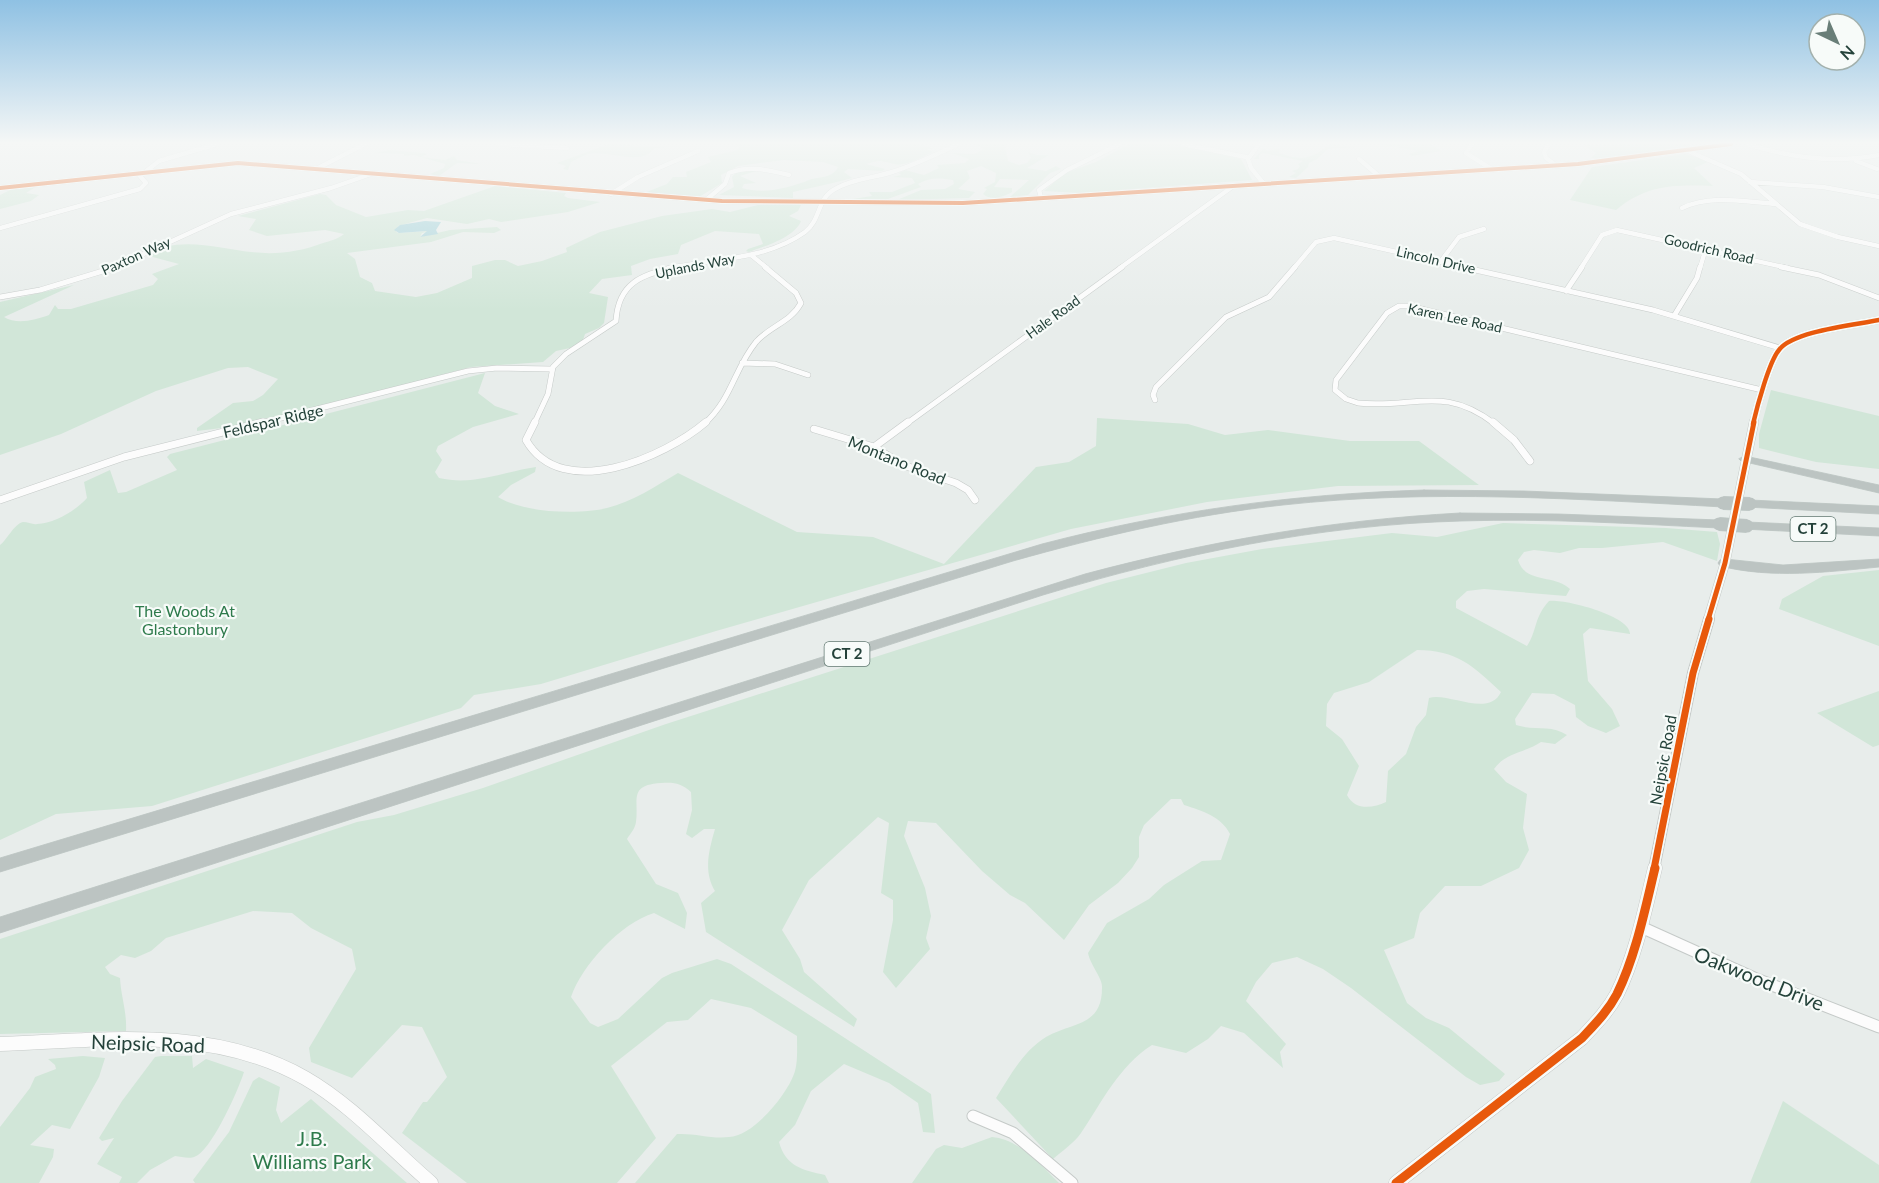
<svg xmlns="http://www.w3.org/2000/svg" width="1879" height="1183" font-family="Lato,sans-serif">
<rect width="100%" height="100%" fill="#e8edeb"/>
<path fill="#d1e6d8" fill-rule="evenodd" d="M609,144L667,147L654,148C643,167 608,150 588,154C582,156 577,159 571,162L568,170L563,169L566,166L557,163Z
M734,144H918L934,149H926L933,152C923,156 906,167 895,164C879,161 883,159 866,164L885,169L882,171L848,169L844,172L852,178C836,183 813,187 793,192V198L719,195L734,187L732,177C739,169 746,170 756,171L740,176L756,183L744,184L742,188C765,195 791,187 809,180C820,176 832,179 838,167L823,162L784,160L738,166L721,175L722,183L699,197L644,193L667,184L673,177H687L686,172L711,162L708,157L738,150L739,146Z
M974,144H1009L1005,146L1008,161L1019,165L1027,163L1031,158L1028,152L1037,155H1049L1027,168L1046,171L1056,166L1061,169L1050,173L1028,195L1010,197L1029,180L1000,179L994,187L1012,188V192C1003,197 991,201 983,194L987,189L984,188L995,182L996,173L981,166L967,171L970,178L958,189L975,192L969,198L897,200L921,190L945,189L954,184L953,180C940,178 929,177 918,184L921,187L885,200L853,199L872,196L869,192H892L915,183L912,178L893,177L901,175L899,173L905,170L924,175L939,168L937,165L965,163L969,159L952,153L974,154L984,149Z
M1129,144H1177L1241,159L1252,180L1079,193L1044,191L1065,173L1096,162Z
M1330,144L1355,147L1328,149L1317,159L1309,163L1308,167L1296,178L1289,177L1296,173L1292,171L1298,169L1300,166L1298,164L1303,161L1263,153L1259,155V159H1254L1264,148L1267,151L1280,149L1279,153C1302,161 1310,160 1330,144Z
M1378,144H1431L1441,151L1412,156L1409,154L1419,151Z
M1584,145L1686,144L1693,145L1602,159L1591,158L1596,153Z
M390,150L424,153L427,154L421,157L445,160L454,156L457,160L481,164L457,163L439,176L430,174L444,168L445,164L414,155L404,156V154L375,153Z
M1685,154L1710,161L1694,168L1713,186C1674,185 1648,184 1616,210L1570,200L1592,167Z
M37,186L26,193L39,195L31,201L0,209V195L12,189Z
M495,186L566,193L564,196L568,198L600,202L568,212L501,222L489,219L467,224L427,218L398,226L396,232L399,233L430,231L422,233L420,237L450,230L497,227L501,230L494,233L463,232L431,242L347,253L355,259L360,277L372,283L375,291L416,297L437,293L472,278V266L495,260H505L518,266L542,261L567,252L566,248L600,232L662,216L712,209L730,212L758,205H801L798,211L789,216L801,221C794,238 765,246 749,252L746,251L748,249L763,244L759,234L715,231L681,245L678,254L650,259L631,266L632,275L602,279L589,293L608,297L604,323L599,328L585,334L583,340L570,348L556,351L543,362L471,367L362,396L230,427L197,431V428L233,403L253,401L263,395L278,379L248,367L228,368L156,391L61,434L0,455V302L74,285L4,317C17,325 35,320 49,315L55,305L58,309H71L153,285L158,279L152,274L179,264L149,256C174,234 221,249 251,252C275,255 300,252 323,243C330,241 338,239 344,234L325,230L267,236L249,230L256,219L238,216L320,194L326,195L336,205L366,217L408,210L424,211Z
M485,373L478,393L495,406L519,414L473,427L438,446L436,451L442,460L435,472L439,478C474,486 502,472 536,467L535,472L511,485L498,497C523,513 579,515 607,508C632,502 656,486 678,473L797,532L873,537L944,564L1036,467L1069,462L1096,446L1097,418L1188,424L1225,435L1268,430L1350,441H1419L1479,485L1338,486L1207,502L1071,529L716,631L541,684L474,695L461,708L152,806L56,814L0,840V545C7,540 14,524 23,522C28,522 33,525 37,524C55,523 75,511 87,498L84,482L110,470L118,493L126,492L177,470L167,457L170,454Z
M1771,390L1879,416V469L1816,462L1759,448V434Z
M1503,523L1666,528L1717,532L1720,544L1717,561L1663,542L1602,548H1579L1560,553L1534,550L1524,552L1518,560C1525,584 1555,574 1570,589L1566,596L1484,589L1467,591L1456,601V608L1527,646C1537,631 1534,617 1549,601C1565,599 1631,616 1630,634L1590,628L1583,634L1588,681L1612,709L1620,726L1606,733L1588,726L1576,717L1575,705L1554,694L1532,693L1515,719L1516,725C1534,731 1551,724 1567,735L1555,744L1541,742C1525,753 1506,752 1494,769L1506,782L1527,794L1523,828L1529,850L1519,868L1481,886H1445L1420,913L1414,938L1384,950L1407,1003L1426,1018L1449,1028L1505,1074L1499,1081L1480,1085L1466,1077L1351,988L1323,969L1297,957L1272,963L1256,982L1246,1001L1286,1044L1280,1052L1283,1068L1244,1033L1221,1026L1208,1039L1186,1053L1152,1045C1119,1066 1102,1102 1081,1133C1074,1143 1062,1151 1053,1159L996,1098C1010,1076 1023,1051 1046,1037C1072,1022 1103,1027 1102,986C1102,978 1090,964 1088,953L1107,923L1149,899L1164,885L1202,861L1221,860L1230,834C1221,816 1202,811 1184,805L1181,799H1171L1144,825L1139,837V857L1132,868L1118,883L1089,905L1064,940L1025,903L1010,895L982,871L936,823L908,821L904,836L925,888L931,916L926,938L930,949L896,988L883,972L893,920V900L881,893L889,823L878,817L809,880L782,930L800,959L804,972L857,1019L854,1027L706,932L701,903L715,891C703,871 709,850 715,829H704L692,838L686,834L692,810L691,792C681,783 674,782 661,783C628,785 639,800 636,822C635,829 630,834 627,839L656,884L678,893L687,913L685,929L654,913C621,923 582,965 571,997L590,1023L598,1027L618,1019L662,978L672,973L717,959L731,964L931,1094L935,1133L923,1132L918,1103L889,1083L844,1064L811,1091L795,1125L779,1142C786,1167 803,1170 825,1175L829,1183H635L677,1134C695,1133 711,1139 729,1137C753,1136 786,1096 794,1074C798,1064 797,1048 797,1036L751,1008L711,999L688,1020L667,1022L611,1066L656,1138L617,1183H467L402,1133L423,1102H427L447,1077L422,1027L402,1025L352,1078L311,1062L309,1048L356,969L352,949L311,928L292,913L253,911L166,938L151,951L135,958L121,955L105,967L110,974L120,978C121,997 127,1011 126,1031L0,1034V939L357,822L394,815L483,788L666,724L1106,583L1186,563L1262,549L1392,533L1437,537ZM1417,650C1457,650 1473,666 1501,692C1489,718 1448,692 1429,698L1426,715L1416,727L1406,754L1388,771L1386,802C1373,808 1355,811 1347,795L1359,766L1342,739L1326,726L1327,704L1334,693L1369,682Z
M1879,570V646L1779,609L1782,599L1823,576Z
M1879,691V745L1873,747L1817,713Z
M83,1056L105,1058L99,1077L70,1129L52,1125L30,1145L54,1149L53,1157L39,1183H0V1127L30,1088L35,1077L56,1069L55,1065L48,1059Z
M161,1056H192L193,1068L206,1059L244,1072C238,1091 214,1144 198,1155C191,1160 183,1157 175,1156L150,1170L137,1183H119L122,1177L97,1164L114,1138L102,1141L99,1138L122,1101L155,1057Z
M259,1077L280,1087L276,1110L281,1123L311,1099L407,1183H195L193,1180L229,1132L253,1081Z
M1783,1101L1879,1165V1183H1750Z
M992,1137C1019,1139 1041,1165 1059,1183H904H912L936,1149L944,1145L962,1148Z"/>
<path fill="#a9d4db" d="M425,221L441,222L436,230L438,234L420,237L427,231L399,233L394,230L400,225Z"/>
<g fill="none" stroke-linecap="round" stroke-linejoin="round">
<defs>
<path id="minor-far3" d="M500,144L567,148
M1183,144L1246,157
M1259,144L1248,159L1251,168L1264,184
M1472,144L1466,153L1493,170
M1549,144L1544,152L1546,158L1557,166
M1747,144C1791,158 1834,164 1879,155
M1688,151L1741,174L1800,224L1838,237L1879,246
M1359,159L1380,177
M1856,161L1877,169
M316,169L365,144
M1750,182L1823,187L1879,197
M611,194L638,177L698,151
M1041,197L1039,190L1067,170L1120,144
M706,200L725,184L729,173C750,165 768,170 789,175
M1682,208C1710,194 1746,202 1776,204
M0,228L140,189L146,183L140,176L159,161L217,144
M751,255L767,268
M1441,261L1459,237L1484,229
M113,268L231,214L331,188L371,174
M669,268C713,259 766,260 805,232C821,220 817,198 835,189C852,179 873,178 892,172C915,165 937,154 959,144
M1120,268L1232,187
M1294,268L1316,242L1334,238L1469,268
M1581,268L1602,235L1617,230L1788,268
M1700,268L1706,248"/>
<path id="minor-far2" d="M1462,267L1653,310L1780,348
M1781,267L1819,275L1879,298
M1566,291L1582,267
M0,297L40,290L116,267
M1674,316L1697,278L1700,267
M742,363L775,364L808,375
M1155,400L1153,395L1156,387L1226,317L1269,297L1295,267
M257,424L468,371L497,368L551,369
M534,424L548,394L553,367L566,354L616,321C618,283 642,274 676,267
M704,424C732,399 734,369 756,342C770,326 791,322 801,303L796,293L765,267
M906,424L1122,267
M1495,424C1443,384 1414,409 1358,403L1346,399L1335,390L1336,380L1387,313L1399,306H1409L1762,390"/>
<path id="minor-far1" d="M535,422L526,440C562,503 665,457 706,422
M1493,422L1514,440L1530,461
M814,429L874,447L903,465L956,483L968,490L975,500
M874,447L908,422
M0,500L124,457L263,422"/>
<path id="minor" d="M1641,927L1754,978L1879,1027
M973,1116L1013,1133L1072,1183"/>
<path id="tertiary-far4" d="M0,188L238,163L722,201L963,203L1578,164L1731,144"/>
<path id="tertiary-far3" d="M1753,424C1757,407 1769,362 1779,350C1793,331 1855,325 1879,320"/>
<path id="tertiary-far2" d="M1708,620L1725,563L1754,422"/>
<path id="tertiary-far1" d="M1654,869L1693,673L1709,619"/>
<path id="tertiary" d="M0,1044C102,1040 212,1025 305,1078C352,1105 390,1148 431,1183
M1396,1183L1582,1038C1595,1024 1608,1011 1617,994C1636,955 1645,909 1655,868"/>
<path id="motorway" d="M1745,456L1879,485V493L1741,461L1739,459Z
M1424,490L1524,491L1723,499L1729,503L1723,507C1577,499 1429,489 1283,505C1191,515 1102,536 1013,561L0,872V858L1042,544C1169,511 1292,494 1424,490Z
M1750,500L1879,506V514L1746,507L1744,504Z
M1460,513L1558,514L1719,520L1725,524L1719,528C1633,524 1547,518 1461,521C1318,525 1179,554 1043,595L0,933V917L1085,574C1209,541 1332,520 1460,513Z
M1747,522L1879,528V536L1743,529L1741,526L1743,523Z
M1725,559L1783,565L1879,559V567C1827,572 1772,579 1720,566L1718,563L1720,560Z"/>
</defs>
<use href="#minor-far3" stroke="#c5cac8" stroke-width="5"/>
<use href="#minor-far2" stroke="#c5cac8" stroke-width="6"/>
<use href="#minor-far1" stroke="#c5cac8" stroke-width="8"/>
<use href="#minor" stroke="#c5cac8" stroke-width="13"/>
<use href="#tertiary-far4" stroke="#c5cac8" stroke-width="6"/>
<use href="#tertiary-far3" stroke="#c5cac8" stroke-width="8"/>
<use href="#tertiary-far2" stroke="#c5cac8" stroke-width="10"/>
<use href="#tertiary-far1" stroke="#c5cac8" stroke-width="12"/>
<use href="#tertiary" stroke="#c5cac8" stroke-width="15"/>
<use href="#motorway" stroke="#c3ccc9" stroke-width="1"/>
<use href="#minor-far3" stroke="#fcfcfc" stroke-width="4.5"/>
<use href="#minor-far2" stroke="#fcfcfc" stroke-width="5"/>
<use href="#minor-far1" stroke="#fcfcfc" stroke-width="7"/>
<use href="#minor" stroke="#fcfcfc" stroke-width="11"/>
<use href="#tertiary-far4" stroke="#fcfcfc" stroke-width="5"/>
<use href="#tertiary-far3" stroke="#fcfcfc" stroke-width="7"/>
<use href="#tertiary-far2" stroke="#fcfcfc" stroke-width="8"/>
<use href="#tertiary-far1" stroke="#fcfcfc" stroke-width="10"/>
<use href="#tertiary" stroke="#fcfcfc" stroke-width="14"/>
<use href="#motorway" fill="#bcc4c2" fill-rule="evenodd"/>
<defs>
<path id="motorway-bridge" d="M1723,503L1750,504
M1719,524L1747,526"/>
</defs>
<use href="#motorway-bridge" stroke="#c3ccc9" stroke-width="14" stroke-linecap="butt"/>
<use href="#motorway-bridge" stroke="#bcc4c2" stroke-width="13"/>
<defs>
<path id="cycleway-far4" d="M0,188L238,163L722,201L963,203L1578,164L1731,144"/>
<path id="cycleway-far3" d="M1753,424C1757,407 1769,362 1779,350C1793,331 1855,325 1879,320"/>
<path id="cycleway-far2" d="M1708,620L1725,563L1754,422"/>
<path id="cycleway-far1" d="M1654,869L1693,673L1709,619"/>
<path id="cycleway" d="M1396,1183L1582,1038C1595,1024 1608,1011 1617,994C1636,955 1645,909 1655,868"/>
</defs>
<use href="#cycleway-far4" stroke="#f7fbf9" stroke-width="6"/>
<use href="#cycleway-far3" stroke="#f7fbf9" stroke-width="8"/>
<use href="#cycleway-far2" stroke="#f7fbf9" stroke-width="9"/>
<use href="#cycleway-far1" stroke="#f7fbf9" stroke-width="10"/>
<use href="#cycleway" stroke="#f7fbf9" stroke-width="13"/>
<use href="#cycleway-far4" stroke="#e8590c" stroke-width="4"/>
<use href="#cycleway-far3" stroke="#e8590c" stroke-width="4.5"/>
<use href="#cycleway-far2" stroke="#e8590c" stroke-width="5"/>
<use href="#cycleway-far1" stroke="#e8590c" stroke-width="7"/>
<use href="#cycleway" stroke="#e8590c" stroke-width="9"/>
</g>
<linearGradient id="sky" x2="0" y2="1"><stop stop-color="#8fc1e3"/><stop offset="0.46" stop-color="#f5f7f6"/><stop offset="1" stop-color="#f5f7f6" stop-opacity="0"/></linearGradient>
<rect width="1879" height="310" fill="url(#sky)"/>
<g text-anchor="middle" stroke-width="4.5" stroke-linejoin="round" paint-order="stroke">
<g font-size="14" fill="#24423a" stroke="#f7fbf9">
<text transform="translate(1709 249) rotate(13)" y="5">Goodrich Road</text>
<text transform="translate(136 256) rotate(-24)" y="5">Paxton Way</text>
<text transform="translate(1436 260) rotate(13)" y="5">Lincoln Drive</text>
<text transform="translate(695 266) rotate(-11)" y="5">Uplands Way</text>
<text transform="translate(1053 317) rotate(-36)" y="5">Hale Road</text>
<text transform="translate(1455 318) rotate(12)" y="5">Karen Lee Road</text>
</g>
<g fill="#f7fbf9" stroke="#637a73" stroke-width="1.5">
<rect x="1790.5" y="517" width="45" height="24" rx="4.5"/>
<rect x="824.5" y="642" width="45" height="24" rx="4.5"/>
</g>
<g font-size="15" font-weight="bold" fill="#24423a">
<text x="1813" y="534">CT 2</text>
<text x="847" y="659">CT 2</text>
</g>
<g font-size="16" fill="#24423a" stroke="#f7fbf9">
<text transform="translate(273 421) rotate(-13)" y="6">Feldspar Ridge</text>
<text transform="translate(897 460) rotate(22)" y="6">Montano Road</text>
<text transform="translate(1663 760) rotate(-80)" y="6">Neipsic Road</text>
</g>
<g font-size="16" fill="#2d7a4b" stroke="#f7fbf9">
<text x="185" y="617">The Woods At<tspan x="185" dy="18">Glastonbury</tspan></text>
</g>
<g font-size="20" fill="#24423a" stroke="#f7fbf9">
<text transform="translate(1759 979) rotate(22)" y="7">Oakwood Drive</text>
<text transform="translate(148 1044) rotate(2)" y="7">Neipsic Road</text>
</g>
<g font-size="20" fill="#2d7a4b" stroke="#f7fbf9">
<text x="312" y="1146">J.B.<tspan x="312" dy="23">Williams Park</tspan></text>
</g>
</g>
<g transform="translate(1837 42) rotate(136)"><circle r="28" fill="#f7fbf9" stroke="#a3b1ad" stroke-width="1.5"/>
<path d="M0-4.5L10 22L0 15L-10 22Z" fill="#697e78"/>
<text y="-9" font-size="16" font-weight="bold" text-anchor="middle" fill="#24423a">N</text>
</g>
</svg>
